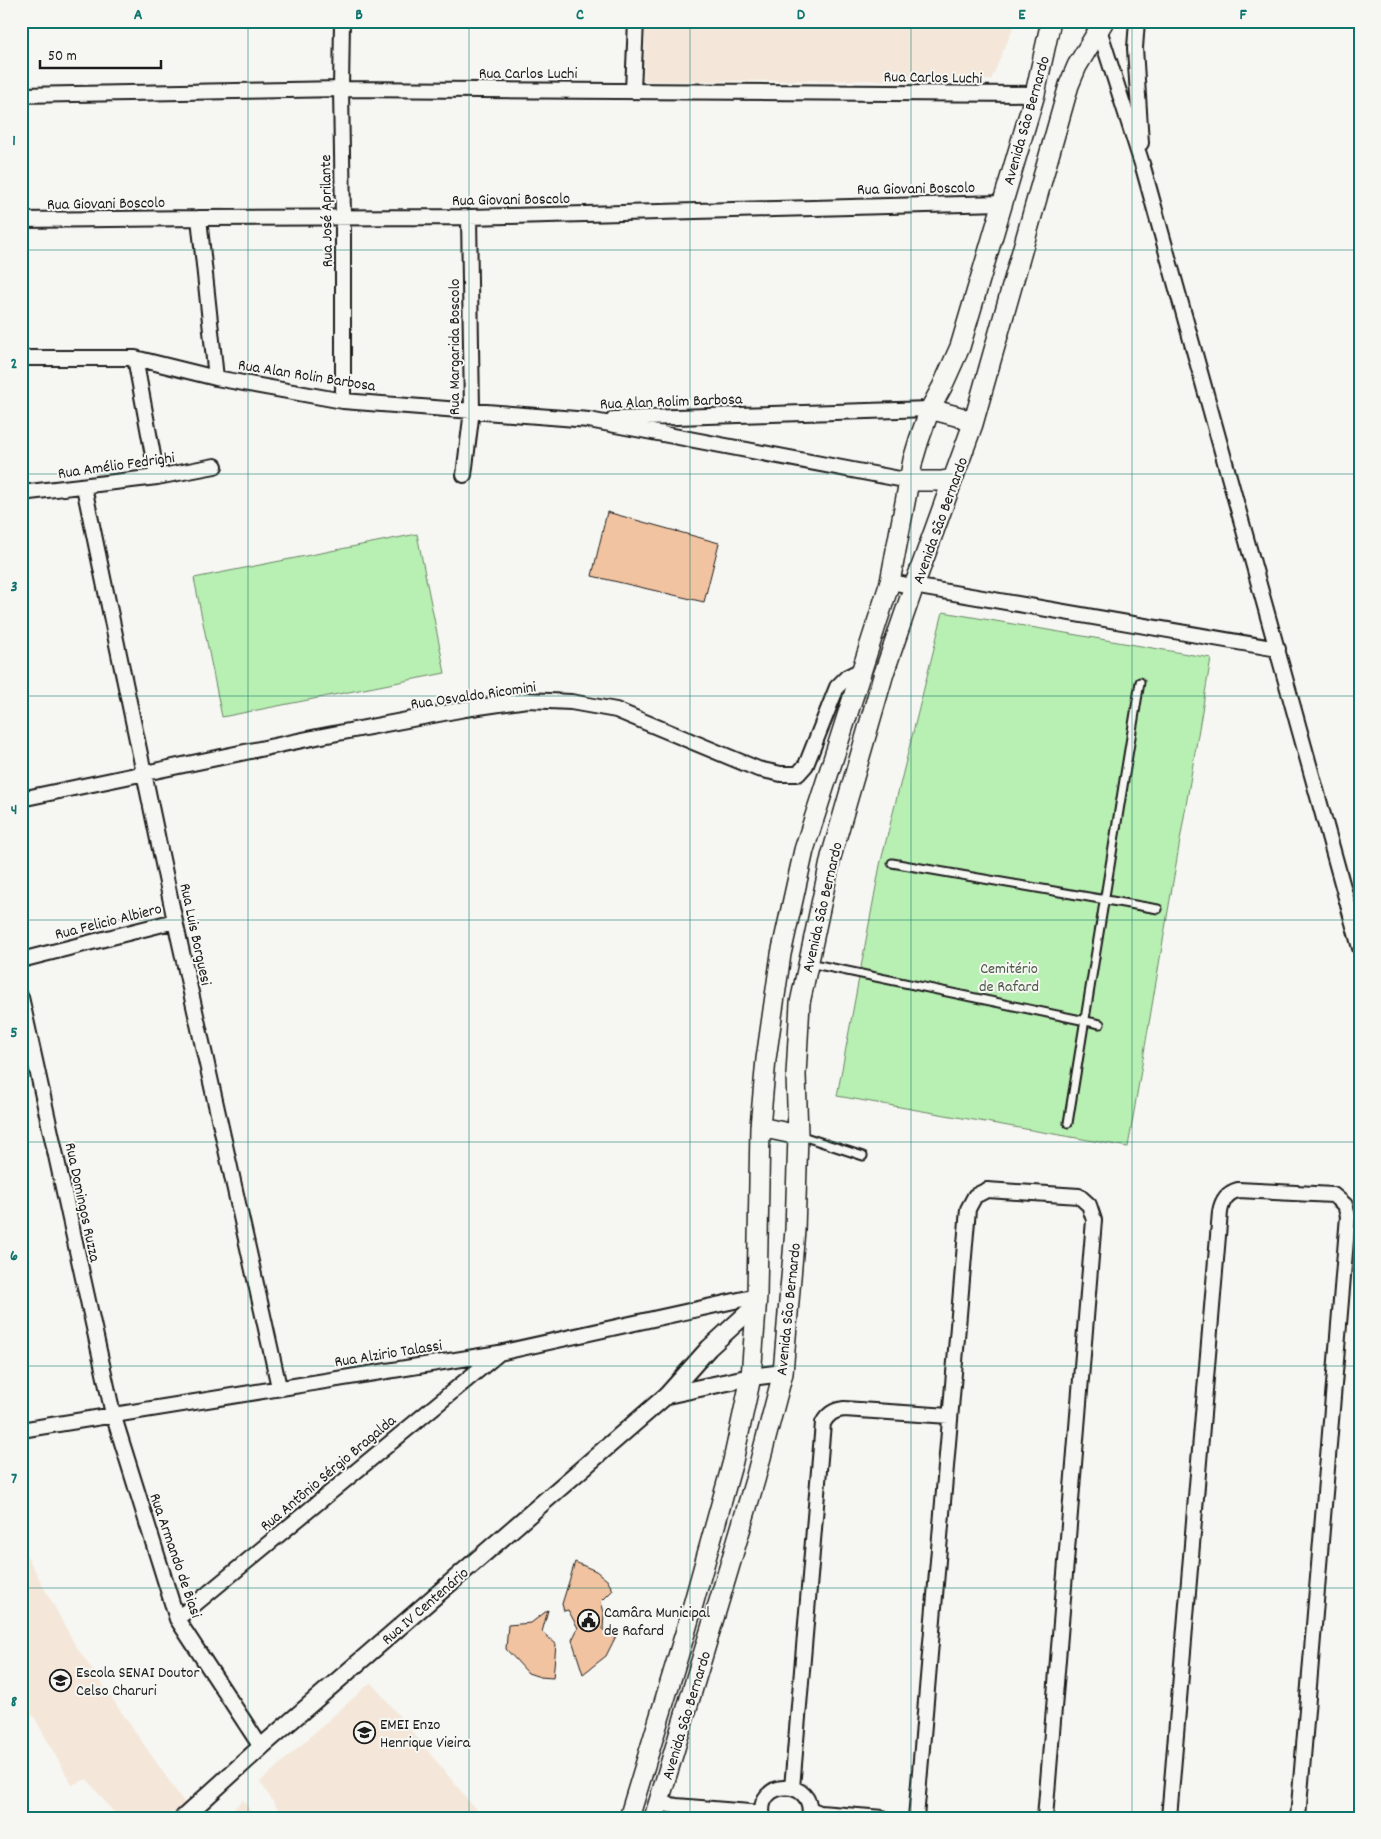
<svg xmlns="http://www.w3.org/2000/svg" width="1381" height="1839" font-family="Dekko,sans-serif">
<rect width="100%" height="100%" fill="#f6f6f2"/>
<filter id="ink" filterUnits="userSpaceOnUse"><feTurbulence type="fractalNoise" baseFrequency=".02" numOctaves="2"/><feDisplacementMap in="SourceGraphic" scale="10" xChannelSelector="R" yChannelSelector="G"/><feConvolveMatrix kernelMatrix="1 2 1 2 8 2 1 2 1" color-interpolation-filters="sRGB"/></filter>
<g filter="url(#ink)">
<path fill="#f4e7d9" d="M645,21H1016L991,80L644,81Z
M21,1545L75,1645L185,1804L165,1818H118L87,1779L72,1785L33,1715L21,1725Z
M371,1682L483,1818H284L260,1782Z
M243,1800L255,1818H224Z"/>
<path fill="#b8efb2" stroke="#6a8667" d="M417,534L445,673L222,717L194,578Z
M943,612L1211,658L1128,1147L837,1096L880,865Z"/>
<path fill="#f1c3a0" stroke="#1c1c1c" d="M607,512L719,543L704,602L592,576Z
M575,1562L596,1571L607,1580L613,1590L601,1602L604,1612L603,1630L617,1634L606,1656L583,1674L572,1640L578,1628L568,1610L564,1611L562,1604Z
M548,1610L542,1632L556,1644L553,1678L540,1677L528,1673L506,1649L508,1625L531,1623Z"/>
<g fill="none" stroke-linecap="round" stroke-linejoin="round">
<defs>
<path id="service" d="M892,863L1158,909
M809,963L1100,1024
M1068,1123L1140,682
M799,1135L863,1156"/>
<path id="minor" d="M342,21L341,89L343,218V401
M1137,21L1135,48L1141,143
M1097,23L1143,167L1360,948
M633,90L636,21
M21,95L341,89L1035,94
M199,218L216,378
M21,220L199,218L469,217L1002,203
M21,358H135L216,378L343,401L589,420L910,481
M135,358L157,477
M614,419L930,409
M464,475L472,410L469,217
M84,487L175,921L279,1387
M21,493L157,477L215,466
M890,582L1278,649
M21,799L317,737L465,709L527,700L571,702L616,710L758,769L781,774H798L806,765L837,687L847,677L861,670
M21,960L175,921
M21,997L113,1414L177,1619L261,1747
M21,1430L499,1353L757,1296
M177,1619L498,1354
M792,1788L823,1423C828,1414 834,1410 844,1409L949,1416
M658,1803L676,1806L762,1813
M810,1809L820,1813L883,1818
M763,1818C754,1778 817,1777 809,1818
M916,1818L968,1209L975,1196L987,1190L1079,1196L1089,1205L1094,1220L1045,1818
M1169,1818L1220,1212C1222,1200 1227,1193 1238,1190L1333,1195L1345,1205L1348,1216L1298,1818"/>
<path id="tertiary" d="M667,1395L751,1377L783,1373
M183,1818L261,1747L667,1395L709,1348L757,1304"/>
<path id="secondary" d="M930,409L960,417L973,424
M910,481H941L953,479
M760,1127L798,1135
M629,1818L686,1630L733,1461L751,1377L757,1296L760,1127L766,1059L781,954L804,850L890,582L913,460L919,440L930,409L942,387L960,347L1035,94L1051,21
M654,1818L729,1568L755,1480L783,1373L795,1230L798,1135L796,1075L800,1003L831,857L884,673L914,586L973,424L1069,85L1077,66L1104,21"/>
</defs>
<use href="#service" stroke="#1c1c1c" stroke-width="11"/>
<use href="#minor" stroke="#1c1c1c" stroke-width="18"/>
<use href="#tertiary" stroke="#1c1c1c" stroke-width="20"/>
<use href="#secondary" stroke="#1c1c1c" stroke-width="22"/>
<use href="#service" stroke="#f6f6f2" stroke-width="7"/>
<use href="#minor" stroke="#f6f6f2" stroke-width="14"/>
<use href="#tertiary" stroke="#f6f6f2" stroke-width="16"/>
<use href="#secondary" stroke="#f6f6f2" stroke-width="19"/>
</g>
</g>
<path fill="none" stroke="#0f766e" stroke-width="1" stroke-opacity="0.55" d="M248,21V1818M469,21V1818M690,21V1818M911,21V1818M1132,21V1818M21,250H1360M21,474H1360M21,696H1360M21,920H1360M21,1142H1360M21,1366H1360M21,1588H1360"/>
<defs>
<symbol id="civic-ring" viewBox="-11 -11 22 22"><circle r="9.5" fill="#f6f6f2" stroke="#1c1c1c" stroke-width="1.5"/><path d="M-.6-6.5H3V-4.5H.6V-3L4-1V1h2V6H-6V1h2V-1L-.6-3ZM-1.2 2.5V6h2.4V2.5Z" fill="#1c1c1c"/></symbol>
<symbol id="university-ring" viewBox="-11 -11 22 22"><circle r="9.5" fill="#f6f6f2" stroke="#1c1c1c" stroke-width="1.5"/><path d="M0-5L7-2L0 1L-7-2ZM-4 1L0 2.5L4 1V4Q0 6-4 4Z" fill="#1c1c1c"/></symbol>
<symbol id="school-ring" viewBox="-11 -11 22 22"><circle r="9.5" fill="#f6f6f2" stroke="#1c1c1c" stroke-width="1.5"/><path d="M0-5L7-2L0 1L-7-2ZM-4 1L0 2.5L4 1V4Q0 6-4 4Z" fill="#1c1c1c"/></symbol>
</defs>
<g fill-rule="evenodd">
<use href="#civic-ring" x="576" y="1608" width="25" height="25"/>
<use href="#university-ring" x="48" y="1668" width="25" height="25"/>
<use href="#school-ring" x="352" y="1720" width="25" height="25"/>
</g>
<g text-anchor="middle" stroke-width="4" stroke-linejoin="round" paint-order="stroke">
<g font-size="16" fill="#1c1c1c" stroke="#f6f6f2">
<text x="528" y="78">Rua Carlos Luchi</text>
<text transform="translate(933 76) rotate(1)" y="6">Rua Carlos Luchi</text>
<text transform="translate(1025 120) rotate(-74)" y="6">Avenida São Bernardo</text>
<text transform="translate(916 187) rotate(-1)" y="6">Rua Giovani Boscolo</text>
<text transform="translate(511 198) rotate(-1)" y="6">Rua Giovani Boscolo</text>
<text transform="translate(106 202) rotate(-1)" y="6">Rua Giovani Boscolo</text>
<text transform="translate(325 211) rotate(-91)" y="6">Rua José Aprilante</text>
<text transform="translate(453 347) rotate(-90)" y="6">Rua Margarida Boscolo</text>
<text transform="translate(307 374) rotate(9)" y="6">Rua Alan Rolin Barbosa</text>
<text transform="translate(671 400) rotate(-2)" y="6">Rua Alan Rolim Barbosa</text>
<text transform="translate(116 464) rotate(-8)" y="6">Rua Amélio Fedrighi</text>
<text transform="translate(939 520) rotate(-70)" y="6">Avenida São Bernardo</text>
<text transform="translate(473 694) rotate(-8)" y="6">Rua Osvaldo Ricomini</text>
<text transform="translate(821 907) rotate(-77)" y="6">Avenida São Bernardo</text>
<text transform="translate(108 920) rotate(-14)" y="6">Rua Felicio Albiero</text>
<text transform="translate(197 934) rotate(78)" y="6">Rua Luis Borguesi</text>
<text transform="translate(84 1202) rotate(78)" y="6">Rua Domingos Ruzza</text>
<text transform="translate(787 1309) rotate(-84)" y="6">Avenida São Bernardo</text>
<text transform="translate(388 1352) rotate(-9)" y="6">Rua Alzirio Talassi</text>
<text transform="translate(327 1472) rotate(-40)" y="6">Rua Antônio Sérgio Bragalda</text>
<text transform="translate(177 1555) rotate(71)" y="6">Rua Armando de Biasi</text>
<text transform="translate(424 1605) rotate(-41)" y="6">Rua IV Centenário</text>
<text transform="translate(685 1715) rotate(-73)" y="6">Avenida São Bernardo</text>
</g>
<g font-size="16" fill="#4b5b49" stroke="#f6f6f2">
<text x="1009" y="973">Cemitério<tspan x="1009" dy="18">de Rafard</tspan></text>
</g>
<g font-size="16" fill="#1c1c1c" stroke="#f6f6f2" text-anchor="start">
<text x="604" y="1617">Camâra Municipal<tspan x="604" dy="18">de Rafard</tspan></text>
<text x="76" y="1677">Escola SENAI Doutor<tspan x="76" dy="18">Celso Charuri</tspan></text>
<text x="380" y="1729">EMEI Enzo<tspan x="380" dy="18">Henrique Vieira</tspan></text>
</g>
</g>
<rect width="1381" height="1839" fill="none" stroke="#f6f6f2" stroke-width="55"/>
<path d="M40 60v8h121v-8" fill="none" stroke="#1c1c1c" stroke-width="2.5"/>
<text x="48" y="60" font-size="15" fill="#1c1c1c" stroke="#f6f6f2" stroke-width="4" paint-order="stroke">50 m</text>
<rect x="28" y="28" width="1326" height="1784" fill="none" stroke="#0f766e" stroke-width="2"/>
<g font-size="16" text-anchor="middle" font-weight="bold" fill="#0f766e">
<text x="138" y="19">A</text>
<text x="359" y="19">B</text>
<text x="580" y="19">C</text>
<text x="801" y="19">D</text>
<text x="1022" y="19">E</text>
<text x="1243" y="19">F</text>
<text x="14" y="145">1</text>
<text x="14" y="368">2</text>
<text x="14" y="591">3</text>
<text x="14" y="814">4</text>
<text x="14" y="1037">5</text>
<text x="14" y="1260">6</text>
<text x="14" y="1483">7</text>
<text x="14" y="1706">8</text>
</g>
</svg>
